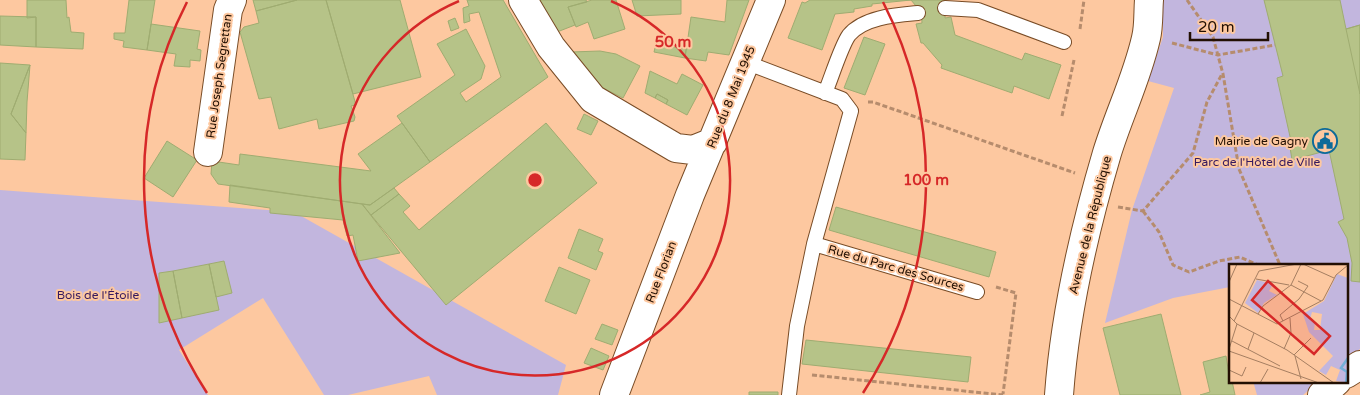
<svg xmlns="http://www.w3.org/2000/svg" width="1360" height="395" font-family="'Varela Round',sans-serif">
<rect width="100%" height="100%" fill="#fdc8a0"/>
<path fill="#c2b6de" d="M1163,0H1360V349L1346,359V265H1230V287L1173,298L1105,323L1132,210L1174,88L1148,81L1163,37Z
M0,190L294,212L566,365L558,395H437L429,376L348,395H324L263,298L179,350L208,395H0Z
M1253,381H1319L1303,395H1257Z"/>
<path fill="#b6c388" stroke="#9fac71" d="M27,0H66L67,18L69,17L71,32L84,33L83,49L36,47V17L27,18Z
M129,0H155L147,50L123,47L124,41L114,39V33H125Z
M253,0H297L256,11Z
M326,0H400L421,77L353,94Z
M326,0L356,105L351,106L355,117L354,121L319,129L317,119L279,129L271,97L259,99L240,32L244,27L259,23L256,11L297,0Z
M467,0H503L548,77L430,162L397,116L455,75L437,44L466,29L485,66L481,79L460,93L466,102L501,77L479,12L469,14L470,21L464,23L463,8L469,6Z
M537,0H586L587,2L568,7L575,25L557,32Z
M592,0H616L625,29L594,39L588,22L576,27L568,7Z
M632,0H681V14L637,16Z
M727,0H749L729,55L708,52L706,61L685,58L691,17L725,22Z
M810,0H946L945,18L951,17L955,35L1022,60L1025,53L1061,65L1049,99L1014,86L1012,93L941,68L942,65L923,43H921L916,24L922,23L921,6H916L911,0L872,4V6L854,9V12L835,14L822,50L788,38L802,2L805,3Z
M1264,0H1340L1346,29L1360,25V282L1351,281L1352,263L1347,238L1338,222L1344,219L1329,150L1292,160L1289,141H1291L1277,78L1283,76Z
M0,16L36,17V47L0,45Z
M455,18L459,28L451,31L448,21Z
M151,24L200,31L197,49L201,50L200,61L190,60V67L174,66L176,54L147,50Z
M1360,25V94L1346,29Z
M864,37L885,44L865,95L844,88Z
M656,44L686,49L685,58L654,52Z
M600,51L616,54L640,66L623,98L601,87L571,52Z
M0,63L30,65L11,114L26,133L25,160L0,159Z
M30,65L27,102L26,133L11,114Z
M650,71L677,84L682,74L703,85L687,115L666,104L668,100L657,94L655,98L645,93Z
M657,94L668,100L666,104L655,98Z
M584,114L598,121L591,135L577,129Z
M402,123L430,162L370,205L218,184L211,174L212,161L239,165L240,154L371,171L358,154Z
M546,123L597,183L446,305L371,215L399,194L410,206L403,212L419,230Z
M167,141L197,160L173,197L144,178Z
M230,185L362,204L400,253L358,261L353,235L347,236L343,220L270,213V208L229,202Z
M394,188L399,194L371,215L362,204L370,205Z
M836,207L996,252L989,277L829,230Z
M579,229L603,239L598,251L603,253L596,270L568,258Z
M224,261L232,293L216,297L209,264Z
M209,264L219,310L182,318L173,271Z
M559,267L590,280L576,314L545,301Z
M173,271L182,318L159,323V273Z
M1161,314L1181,395H1120L1103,328Z
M602,324L618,330L612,345L595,339Z
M806,340L971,357L968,382L802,364Z
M591,348L609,356L603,370L584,363Z
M1226,356L1230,381H1232L1235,395H1200L1210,392L1203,362Z
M749,392H778V395H749Z"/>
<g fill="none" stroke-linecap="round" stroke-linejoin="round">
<defs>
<path id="lane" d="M945,8L978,10L1064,42
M745,62L842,99L851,111L814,244L797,326L789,395
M825,93C831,79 841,46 849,35C864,17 896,15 918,13
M814,244L977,292"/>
<path id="street" d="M523,0L551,47L593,99L676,148L693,150L713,142
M208,152L228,10L232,0
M1346,374L1360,365
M614,395L690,195L771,0
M1059,395C1065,313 1084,231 1107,153C1119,114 1137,78 1146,38C1149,26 1148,12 1149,0
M1322,395L1337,381"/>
</defs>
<use href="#lane" stroke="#794c26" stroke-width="16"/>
<use href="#street" stroke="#794c26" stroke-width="30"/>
<path stroke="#b68c6d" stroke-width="3" stroke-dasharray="5 2.5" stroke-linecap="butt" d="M1187,0L1213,37L1223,74L1239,169L1280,265
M1080,29L1084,0
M1172,43L1218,55L1275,45
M868,102H873L1075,173
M1062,116L1074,60
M1118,207L1143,211L1193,153L1207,102L1222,74
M1143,211L1159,232L1173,265L1189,272L1219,261L1240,257L1258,265
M996,287L1016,293L1003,394
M812,375L1003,395"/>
<use href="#lane" stroke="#fff" stroke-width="14"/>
<use href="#street" stroke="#fff" stroke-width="28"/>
</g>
<g fill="none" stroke="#d62828" stroke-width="2.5">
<path d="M611 1A195 195 0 1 1 459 1"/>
<path d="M207 393A391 391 0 0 1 187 2M883 2A391 391 0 0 1 863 393"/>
</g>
<defs>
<symbol id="civic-ring" viewBox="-11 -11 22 22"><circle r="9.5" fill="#fdc8a0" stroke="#0c6a99" stroke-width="1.5"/><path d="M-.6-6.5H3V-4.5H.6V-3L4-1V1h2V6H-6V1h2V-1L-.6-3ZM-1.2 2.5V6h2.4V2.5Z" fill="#0c6a99"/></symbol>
</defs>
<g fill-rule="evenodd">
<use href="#civic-ring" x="1311" y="127" width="28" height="28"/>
</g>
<g text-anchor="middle" stroke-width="4" stroke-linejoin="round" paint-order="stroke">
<g font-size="12" fill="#220f02" stroke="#fdc8a0">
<text transform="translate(219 76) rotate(-82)" y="4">Rue Joseph Segrettan</text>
<text transform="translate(731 97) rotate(-68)" y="4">Rue du 8 Mai 1945</text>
<text transform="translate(1090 225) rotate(-76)" y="4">Avenue de la République</text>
<text transform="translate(896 268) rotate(16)" y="4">Rue du Parc des Sources</text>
<text transform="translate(661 272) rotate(-69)" y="4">Rue Florian</text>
</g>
<g font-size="12" fill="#220f02" stroke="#fdc8a0" text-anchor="end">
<text x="1308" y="145">Mairie de Gagny</text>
</g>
<g font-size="12" fill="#36195e" stroke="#fdc8a0">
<text x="1257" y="166">Parc de l'Hôtel de Ville</text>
<text x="98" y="299">Bois de l'Étoile</text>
</g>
</g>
<g transform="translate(1229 264)">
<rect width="119" height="119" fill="#fdc8a0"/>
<path d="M108,10L119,14V119L107,117L111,106L102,102L97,111L90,107L104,92L80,68L74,50L95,37ZM83,48L93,50L91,66H85L86,58L81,55ZM28,16L44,20L40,27L48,31L35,39L29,49L16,39Z" fill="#c2b6de" fill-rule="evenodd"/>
<path fill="none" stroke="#73b0d9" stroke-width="2.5" d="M117,119L118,108L112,104L119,94"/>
<path fill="none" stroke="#a57e61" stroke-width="1" d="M74,0L105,14M30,7L68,0M27,15L60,21M0,18L8,0M62,21L92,37M0,35L48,60L94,36L107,11L119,1M29,50L34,42L62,21L72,0M0,52L8,60L0,85M5,57L30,7M54,57L51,51L70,35L79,22L69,17M8,60L58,86L105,119M3,77L51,102M19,85L25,69M55,85L62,69L61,54M0,87L90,119M65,91L82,74M66,92L72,115M0,106L13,112L17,103M31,119L39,105"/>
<path fill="#d62828" fill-opacity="0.15" stroke="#d62828" stroke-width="2.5" d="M39,17L101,72L85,90L23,36Z"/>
<rect width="119" height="119" fill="none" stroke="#220f02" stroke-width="2.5"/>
</g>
<circle cx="535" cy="180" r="8" fill="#d62828" stroke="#fdc8a0" stroke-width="2.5"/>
<g font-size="15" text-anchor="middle" font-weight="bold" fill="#d62828" stroke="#fdc8a0" stroke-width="4" stroke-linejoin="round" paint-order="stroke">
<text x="673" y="47">50 m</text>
<text x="926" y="185">100 m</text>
</g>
<path d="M1190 32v8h78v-8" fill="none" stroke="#220f02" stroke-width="2.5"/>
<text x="1198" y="32" font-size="15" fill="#220f02" stroke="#fdc8a0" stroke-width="4" paint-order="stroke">20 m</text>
</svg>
